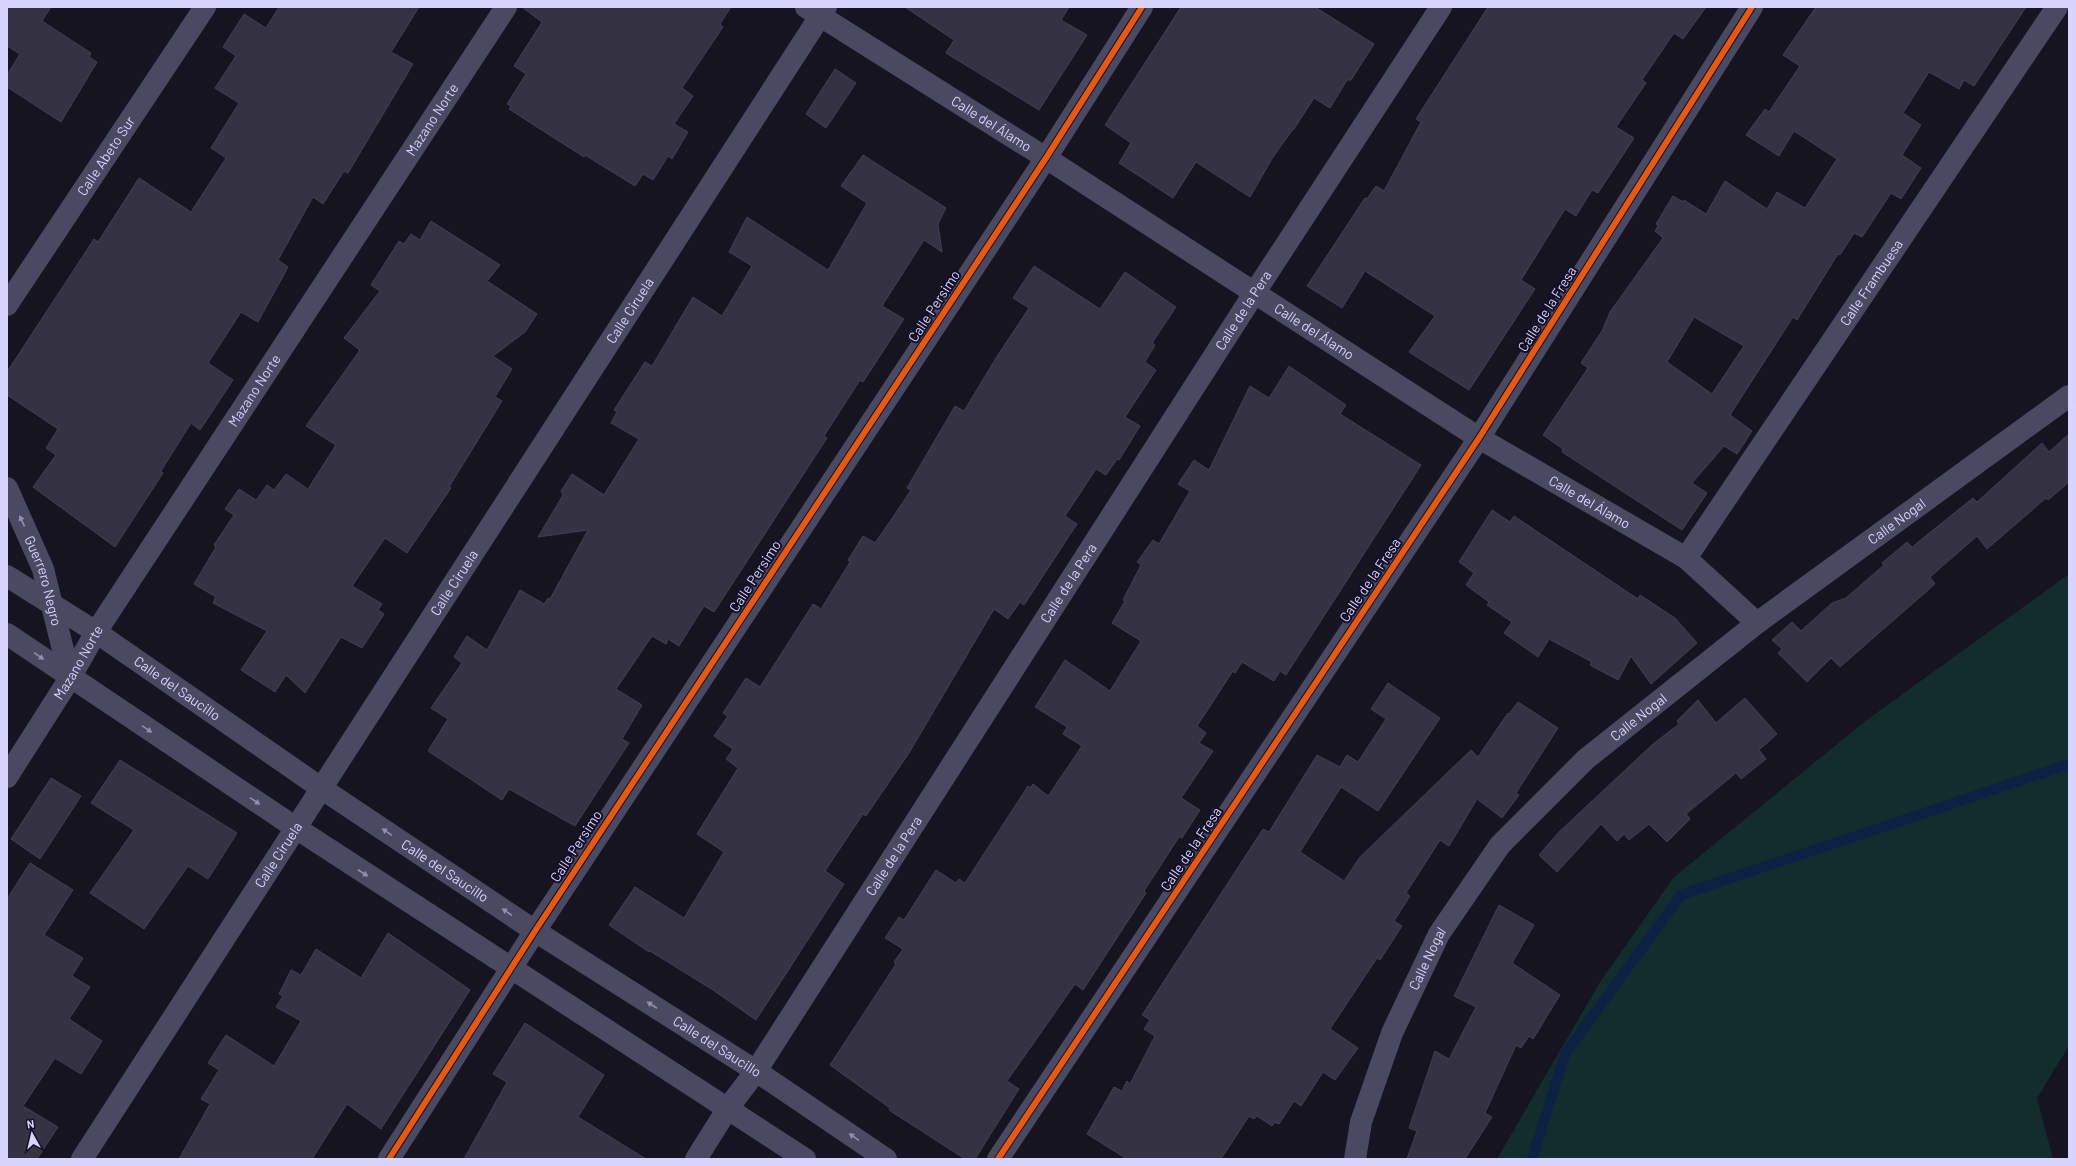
<svg xmlns="http://www.w3.org/2000/svg" width="2076" height="1166" font-family="Barlow,sans-serif">
<rect width="100%" height="100%" fill="#161421"/>
<path fill="#132c2d" d="M2069,574V1046L2037,1098L2053,1159H1497L1600,982L1674,877L1868,719Z"/>
<g fill="none" stroke-linecap="round" stroke-linejoin="round">
<path stroke="#0d2144" stroke-width="10" d="M1532,1159L1565,1054L1681,895L2069,764"/>
</g>
<path fill="#343243" stroke="#433f54" fill-rule="evenodd" d="M7,7H51L42,21L91,53L89,57L97,62L61,122L7,87V75L20,54L7,46Z
M279,7H419L391,52L413,64L348,173L344,171L323,204L313,197L278,260L288,267L258,322L241,312L208,363L233,380L200,430L191,423L161,471L163,473L115,547L33,487L56,455L46,448L58,429L7,395V372L94,239L98,242L139,178L191,212L226,158L211,148L239,103L215,88L236,56L223,47L244,14L266,28Z
M522,7H731L720,24L723,27L682,88L693,96L674,124L688,132L672,159L668,156L653,180L643,174L635,186L585,155L584,157L509,109L511,106L507,104L526,74L514,66L542,22Z
M905,7H1069L1061,20L1087,35L1039,110L946,53L954,40Z
M1181,7H1315L1374,44L1351,80H1347L1330,108L1314,98L1294,129H1293L1273,157L1250,197L1196,162L1173,198L1119,163L1131,143L1105,125Z
M1488,7H1706L1683,39L1674,33L1642,80L1646,83L1616,127L1634,138L1598,193L1592,190L1576,216L1565,209L1521,280L1535,289L1469,390L1409,352L1435,316L1365,271L1342,308L1307,286L1365,198L1367,199L1376,186L1384,191L1421,122L1416,119Z
M1816,7H2026L1974,86L1964,80L1959,89L1929,72L1903,113L1921,125L1902,155L1921,168L1901,199L1891,193L1862,237L1854,233L1840,255L1838,254L1797,320L1793,317L1730,415L1752,431L1737,454L1724,446L1692,483L1707,493L1682,530L1562,452L1563,449L1543,435L1588,368L1581,363L1602,331L1610,312L1663,238L1655,231L1658,226L1656,224L1673,196L1683,202L1684,200L1706,214L1725,181L1767,209L1777,192L1805,208L1837,159L1794,131L1779,156L1746,135L1765,109L1769,112L1800,66L1783,55ZM1694,317L1744,346L1712,394L1667,362Z
M835,69L856,83L826,128L806,114Z
M863,155L946,208L938,224L942,252L924,240L882,306L904,319L863,382L860,380L824,436L827,438L714,612L704,606L679,646L668,639L666,644L652,636L616,689L642,705L622,739L629,743L575,826L509,789L502,800L428,751L448,719L431,708L462,663L454,657L467,636L487,650L520,590L544,604L548,598L550,599L588,530L538,537L563,495L561,491L572,474L604,495L639,439L611,423L617,412L614,410L645,362L652,366L693,297L722,316L752,266L729,252L747,217L828,270L867,203L841,186Z
M431,221L500,265L487,281L537,314L525,332L493,356L512,369L495,397L502,401L449,487L451,488L407,553L385,538L352,586L382,604L378,610L384,614L362,648L341,637L305,693L286,675L275,692L241,670L267,631L213,603L216,597L194,584L216,547L214,545L234,515L225,509L239,489L256,500L267,485L274,490L286,474L308,489L336,445L306,426L360,350L344,338L380,291L371,285L399,241L404,244L411,234L420,240Z
M1034,266L1100,309L1125,272L1176,307L1152,343L1155,345L1145,362L1156,370L1125,417L1140,426L1119,460L1117,459L1106,475L1096,469L1065,516L1077,524L1024,605L1020,602L1008,619L994,609L909,753L866,816L863,814L825,871L844,884L756,1020L713,990L650,951L649,952L609,925L635,887L684,918L724,852L697,834L738,768L726,759L733,749L714,736L728,716L723,713L746,678L760,687L813,604L821,609L850,562L848,560L863,536L875,543L893,517L911,490L907,488L955,406L964,411L996,358L1029,308L1013,298Z
M1289,366L1346,405L1340,414L1421,465L1286,675L1280,671L1274,681L1242,662L1235,673L1233,671L1197,726L1206,733L1199,743L1213,751L1181,798L1200,810L1182,838L1179,837L1144,891L1146,893L1083,990L1075,984L1007,1081L1019,1089L975,1159H965L889,1110L890,1108L830,1065L896,964L894,962L903,949L885,938L899,917L904,920L936,870L956,883L959,879L965,883L1028,786L1030,788L1033,784L1048,796L1082,746L1063,734L1067,727L1035,707L1065,660L1110,691L1141,641L1112,623L1125,601L1123,600L1141,565L1137,562L1153,540L1159,544L1190,491L1178,484L1194,460L1209,470L1250,386L1269,398Z
M2069,434V482L2048,500L2046,498L1987,549L1977,536L1930,577L1935,584L1840,667L1831,658L1807,682L1778,653L1782,649L1772,640L1792,622L1801,631L1832,603L1846,598L1884,565L1882,563L1907,542L1912,547L1973,498L1977,502L2042,443L2049,452Z
M1492,510L1510,522L1514,516L1638,599L1640,595L1675,618L1697,643L1651,684L1631,656L1618,680L1590,665L1592,662L1549,639L1538,657L1504,633L1512,622L1487,605L1489,602L1466,585L1474,573L1459,562Z
M1388,683L1440,718L1378,811L1341,787L1300,852L1344,881L1360,857L1471,750L1478,757L1508,713L1509,714L1518,702L1558,728L1516,793L1519,795L1502,818L1477,799L1449,846L1440,840L1406,893L1410,896L1394,921L1402,926L1380,960L1377,958L1330,1029L1358,1048L1335,1080L1323,1072L1301,1106L1294,1101L1279,1124L1275,1122L1272,1126L1257,1116L1254,1119L1249,1116L1221,1159H1127L1087,1134L1114,1087L1122,1091L1127,1081L1130,1084L1155,1036L1144,1029L1150,1020L1142,1015L1263,829L1269,832L1317,755L1340,767L1347,755L1358,762L1386,719L1371,709Z
M1745,698L1777,734L1759,750L1766,759L1741,779L1736,773L1686,814L1690,819L1667,842L1649,824L1629,840L1624,834L1617,841L1601,824L1557,872L1539,855L1559,832L1653,744L1679,724L1677,721L1698,700L1716,723Z
M120,760L237,833L208,879L188,866L144,929L90,893L134,830L91,803Z
M51,778L81,796L40,859L11,839Z
M30,863L73,890L44,935L83,958L72,976L90,987L69,1019L102,1041L81,1074L55,1058L23,1106L58,1127L37,1159H7V899Z
M1499,905L1534,925L1512,963L1560,995L1533,1039L1529,1036L1521,1048L1516,1045L1485,1113L1492,1117L1465,1159H1407L1417,1131L1409,1128L1435,1051L1449,1059L1476,1007L1454,996Z
M388,933L470,990L381,1129L347,1104L312,1159H179L210,1104L201,1099L219,1070L208,1063L226,1035L274,1066L301,1021L276,1007L283,996L279,994L291,970L301,975L316,949L361,978Z
M525,1023L604,1075L578,1117L646,1159H464L507,1082L493,1074Z"/>
<g fill="none" stroke-linecap="round" stroke-linejoin="round">
<g stroke="#4a4962" stroke-width="22">
<path id="s1" d="M806,7L1046,158L1479,438L1686,558L1757,623"/>
<path id="s2" d="M7,305L205,7"/>
<path id="s3" d="M1686,558L2057,7"/>
<path id="s4" d="M7,777L70,678L96,632L506,7"/>
<path id="s5" d="M82,1159L826,7"/>
<path d="M389,1159L535,931L1046,158L1142,7"/>
<path id="s6" d="M696,1159L728,1108L756,1071L1255,292L1441,7"/>
<path d="M998,1159L1479,438L1752,7"/>
<path id="s7" d="M1355,1159L1361,1122L1392,1033L1439,934L1500,845L1586,759L1757,623L2069,396"/>
</g>
<g stroke="#4a4962" stroke-width="22">
<path id="s8" d="M7,488L43,569L70,678"/>
<path id="s9" d="M7,576L96,632L321,788L535,931L756,1071L886,1159"/>
<path d="M7,634L296,828L805,1159"/>
</g>
<defs>
<path id="cycleway" d="M389,1159L535,931L1046,158L1142,7
M998,1159L1479,438L1752,7"/>
</defs>
<use href="#cycleway" stroke="#130f26" stroke-width="8"/>
<use href="#cycleway" stroke="#e8590c" stroke-width="6"/>
</g>
<defs><path id="oneway-solid" d="M-6-.8H1V-3.2L6.5 0L1 3.2V.8H-6Z"/></defs>
<g fill="#928eb0">
<use href="#oneway-solid" transform="translate(22 521) rotate(-115)"/>
<use href="#oneway-solid" transform="translate(39 656) rotate(35)"/>
<use href="#oneway-solid" transform="translate(147 729) rotate(34)"/>
<use href="#oneway-solid" transform="translate(255 801) rotate(34)"/>
<use href="#oneway-solid" transform="translate(387 832) rotate(-146)"/>
<use href="#oneway-solid" transform="translate(363 873) rotate(33)"/>
<use href="#oneway-solid" transform="translate(507 912) rotate(-146)"/>
<use href="#oneway-solid" transform="translate(652 1005) rotate(-147)"/>
<use href="#oneway-solid" transform="translate(854 1137) rotate(-146)"/>
</g>
<g text-anchor="middle" stroke-width="4" stroke-linejoin="round" paint-order="stroke">
<g font-size="14" fill="#d9d4ff" stroke="#130f26">
<text dy="5" stroke="none"><textPath href="#s4" startOffset="783">Mazano Norte</textPath></text>
<text dy="5" stroke="none"><textPath href="#s1" startOffset="219">Calle del Álamo</textPath></text>
<text dy="5" stroke="none"><textPath href="#s2" startOffset="179">Calle Abeto Sur</textPath></text>
<text dy="5" stroke="none"><textPath href="#s3" startOffset="332">Calle Frambuesa</textPath></text>
<text transform="translate(934 306) rotate(-57)" y="5">Calle Persimo</text>
<text transform="translate(1547 309) rotate(-58)" y="5">Calle de la Fresa</text>
<text dy="5" stroke="none"><textPath href="#s6" startOffset="1010">Calle de la Pera</textPath></text>
<text dy="5" stroke="none"><textPath href="#s5" startOffset="1010">Calle Ciruela</textPath></text>
<text dy="5" stroke="none"><textPath href="#s1" startOffset="603">Calle del Álamo</textPath></text>
<text dy="5" stroke="none"><textPath href="#s4" startOffset="459">Mazano Norte</textPath></text>
<text dy="5" stroke="none"><textPath href="#s1" startOffset="927">Calle del Álamo</textPath></text>
<text dy="5" stroke="none"><textPath href="#s7" startOffset="862">Calle Nogal</textPath></text>
<text transform="translate(755 576) rotate(-57)" y="5">Calle Persimo</text>
<text transform="translate(1370 580) rotate(-56)" y="5">Calle de la Fresa</text>
<text dy="5" stroke="none"><textPath href="#s8" startOffset="100">Guerrero Negro</textPath></text>
<text dy="5" stroke="none"><textPath href="#s5" startOffset="686">Calle Ciruela</textPath></text>
<text dy="5" stroke="none"><textPath href="#s6" startOffset="686">Calle de la Pera</textPath></text>
<text dy="5" stroke="none"><textPath href="#s4" startOffset="135">Mazano Norte</textPath></text>
<text dy="5" stroke="none"><textPath href="#s9" startOffset="204">Calle del Saucillo</textPath></text>
<text dy="5" stroke="none"><textPath href="#s7" startOffset="538">Calle Nogal</textPath></text>
<text transform="translate(576 846) rotate(-57)" y="5">Calle Persimo</text>
<text transform="translate(1191 849) rotate(-56)" y="5">Calle de la Fresa</text>
<text dy="5" stroke="none"><textPath href="#s5" startOffset="362">Calle Ciruela</textPath></text>
<text dy="5" stroke="none"><textPath href="#s6" startOffset="362">Calle de la Pera</textPath></text>
<text dy="5" stroke="none"><textPath href="#s9" startOffset="528">Calle del Saucillo</textPath></text>
<text dy="5" stroke="none"><textPath href="#s7" startOffset="214">Calle Nogal</textPath></text>
<text dy="5" stroke="none"><textPath href="#s9" startOffset="852">Calle del Saucillo</textPath></text>
</g>
</g>
<rect width="2076" height="1166" fill="none" stroke="#d9d4ff" stroke-width="16"/>
<g transform="translate(32 1134) rotate(352)" stroke="#130f26" stroke-width="3" paint-order="stroke">
<path d="M0-3L7 15L0 10L-7 15Z" fill="#d9d4ff"/>
<text y="-6" font-size="11" font-weight="bold" text-anchor="middle" fill="#d9d4ff">N</text>
</g>
</svg>
